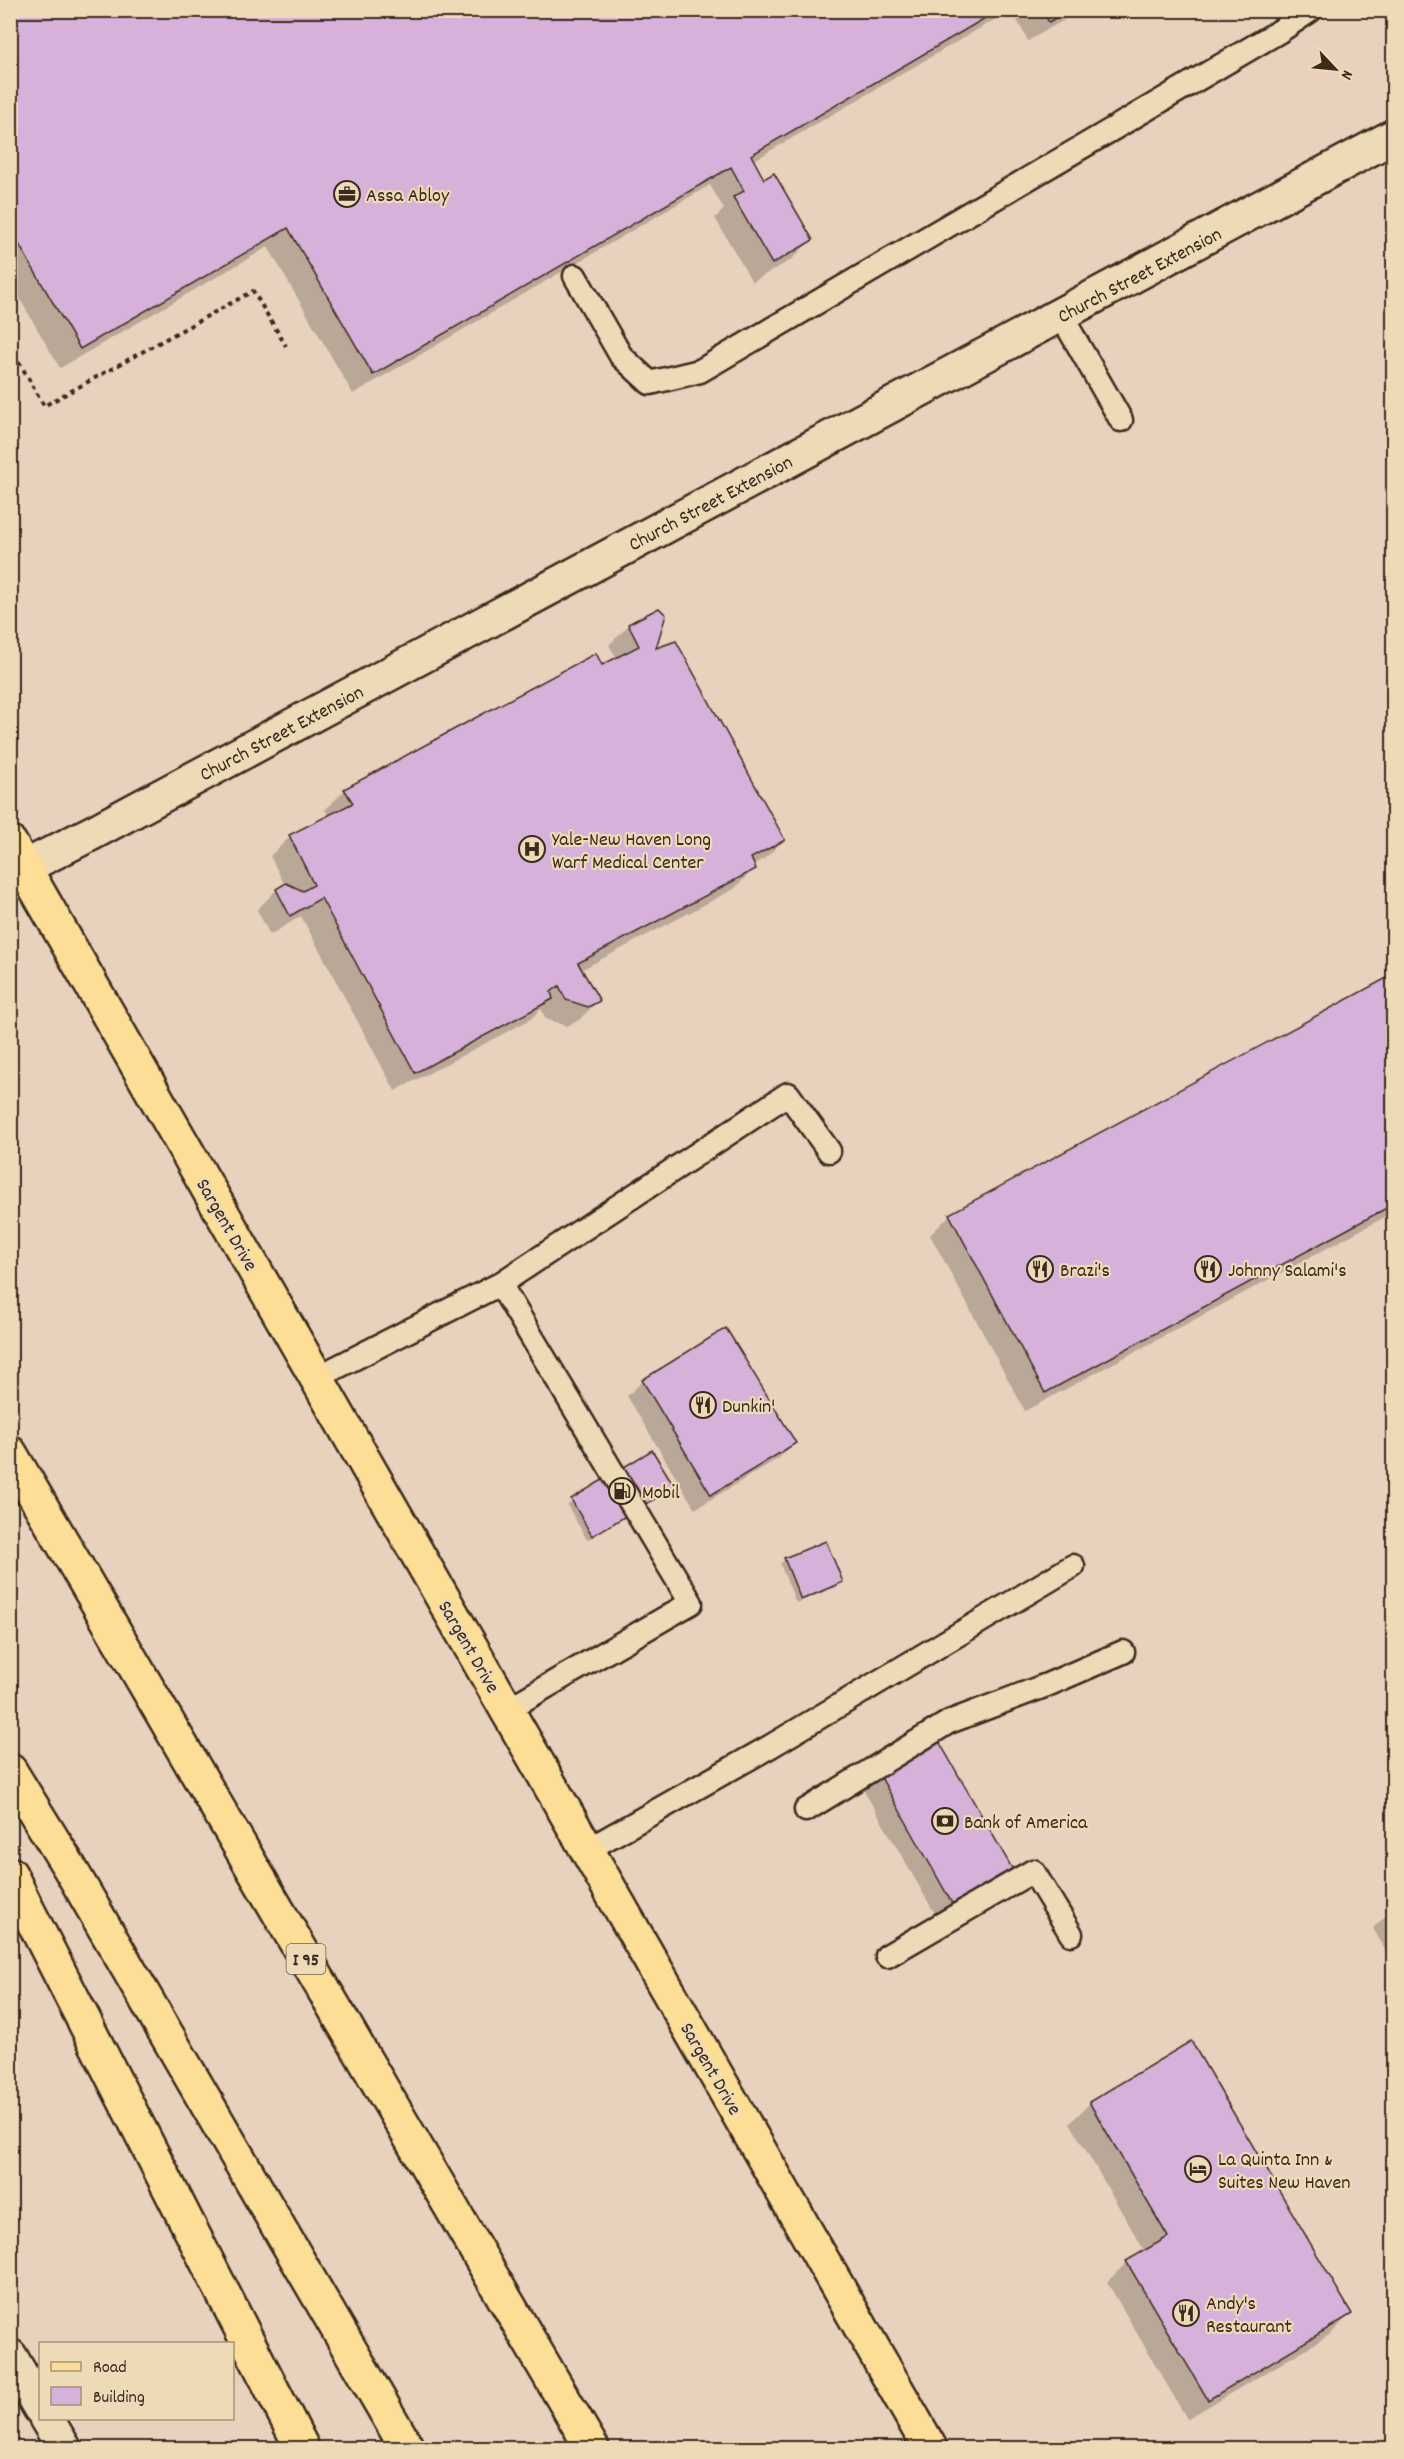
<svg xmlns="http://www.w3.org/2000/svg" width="1404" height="2459" font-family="Dekko,sans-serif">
<rect width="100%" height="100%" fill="#e8d2be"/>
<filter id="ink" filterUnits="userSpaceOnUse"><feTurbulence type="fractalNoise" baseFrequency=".0167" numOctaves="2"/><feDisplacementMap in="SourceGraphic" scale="12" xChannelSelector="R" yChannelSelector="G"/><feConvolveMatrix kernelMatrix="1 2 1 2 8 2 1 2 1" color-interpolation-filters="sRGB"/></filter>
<g filter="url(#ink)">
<path fill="#0003" d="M10,10H1011L753,161L764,181L811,240L791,260L752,282L715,218L724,209L710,185L353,394L268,247L60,368L10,282Z
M1012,10H1081L1028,41Z
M629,625L653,651L784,840L764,859L752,865L754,869L734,889L581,970L599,1000L579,1020L567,1026L546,1019L541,1009L531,1019L395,1091L301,916L270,935L257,910L276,890L285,885L270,856L290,837L329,816L325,810L345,790L617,659L609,645Z
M1394,976V1212L1025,1411L930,1235L950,1215Z
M726,1330L794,1443L779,1458L695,1509L627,1396L643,1381Z
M652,1452L673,1487L587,1540L567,1505Z
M785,1560L841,1582L837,1587L796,1603L780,1564Z
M878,1774L996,1885L938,1919L863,1789Z
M1394,1908V1966L1373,1928Z
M1090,2103L1350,2314L1331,2334L1187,2419L1107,2282L1127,2262L1145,2252L1070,2123Z"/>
<path fill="#d6b1da" stroke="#3b2a1e" stroke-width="1.5" d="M10,10H999L751,155L764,179L774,173L813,240L803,246L772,264L733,197L744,191L731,167L373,375L288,228L80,349L10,229Z
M1042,10H1069L1049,22Z
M659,608L666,615L656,648L676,641L785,840L751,858L756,869L578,963L600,1001L588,1007L566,1000L559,986L551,992L553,999L415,1073L321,898L290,916L276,889L286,883L303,891L314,885L289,835L353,803L344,789L464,724L596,653L602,665L639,646L628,624Z
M1394,974V1204L1045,1393L949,1214Z
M726,1328L796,1443L711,1495L642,1380Z
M652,1450L675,1487L592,1536L571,1499Z
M826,1541L843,1582L801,1600L784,1558Z
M937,1738L1013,1870L953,1905L878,1772Z
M1191,2041L1352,2314L1208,2400L1126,2261L1168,2237L1089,2102Z"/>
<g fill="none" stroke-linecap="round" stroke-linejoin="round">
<defs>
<path id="lane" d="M575,276L621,356L650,383L700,371L1280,31L1311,10
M1061,315L1121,420
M500,1284L788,1094L829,1151
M316,1378L500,1284L691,1603L506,1710
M806,1810L949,1722L1047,1685L1123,1652
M587,1850L771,1746L1073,1566
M887,1956L1033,1871L1071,1934"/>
<path id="secondary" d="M25,867L94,832C527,600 961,369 1394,136
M10,2356L40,2408
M46,2418L64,2448"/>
<path id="primary" d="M10,843L930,2448"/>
<path id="highway" d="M10,1453L592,2448
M10,1771L68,1865L407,2448
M10,1874L26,1907L302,2448"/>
</defs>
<use href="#lane" stroke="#3b2a1e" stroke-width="27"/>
<use href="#secondary" stroke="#3b2a1e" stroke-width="38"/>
<use href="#primary" stroke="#3b2a1e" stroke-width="38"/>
<use href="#highway" stroke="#3b2a1e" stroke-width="38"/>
<path stroke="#3b2a1e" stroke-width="4" stroke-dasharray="4.5 4.5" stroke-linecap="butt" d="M10,346L44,406L253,291L286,346"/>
<use href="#lane" stroke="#eddab7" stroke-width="22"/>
<use href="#secondary" stroke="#eddab7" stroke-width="33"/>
<use href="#primary" stroke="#fcde96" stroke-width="33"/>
<use href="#highway" stroke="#fcde96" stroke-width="33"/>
</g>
</g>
<defs>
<symbol id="office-ring" viewBox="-11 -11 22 22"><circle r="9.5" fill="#eddab7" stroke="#3b2a1e" stroke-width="1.5"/><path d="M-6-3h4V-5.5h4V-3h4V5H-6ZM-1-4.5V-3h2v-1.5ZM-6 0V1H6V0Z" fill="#3b2a1e"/></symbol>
<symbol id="hospital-ring" viewBox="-11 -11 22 22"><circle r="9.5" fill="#eddab7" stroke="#3b2a1e" stroke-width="1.5"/><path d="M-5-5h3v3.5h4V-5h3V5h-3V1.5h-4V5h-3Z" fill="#3b2a1e"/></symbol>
<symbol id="restaurant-ring" viewBox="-11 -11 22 22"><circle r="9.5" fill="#eddab7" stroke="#3b2a1e" stroke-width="1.5"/><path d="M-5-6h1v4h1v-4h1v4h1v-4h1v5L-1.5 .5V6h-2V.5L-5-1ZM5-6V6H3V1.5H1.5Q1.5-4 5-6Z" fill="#3b2a1e"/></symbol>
<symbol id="fuel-ring" viewBox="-11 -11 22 22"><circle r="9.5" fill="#eddab7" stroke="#3b2a1e" stroke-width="1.5"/><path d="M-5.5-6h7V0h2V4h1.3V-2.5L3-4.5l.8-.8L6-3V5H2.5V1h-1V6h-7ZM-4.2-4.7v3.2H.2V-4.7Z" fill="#3b2a1e"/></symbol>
<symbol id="bank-ring" viewBox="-11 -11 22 22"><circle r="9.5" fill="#eddab7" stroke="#3b2a1e" stroke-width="1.5"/><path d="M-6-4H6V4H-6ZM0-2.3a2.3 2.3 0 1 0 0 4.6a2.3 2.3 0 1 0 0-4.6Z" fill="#3b2a1e"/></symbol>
<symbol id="hotel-ring" viewBox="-11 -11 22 22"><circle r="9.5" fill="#eddab7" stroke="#3b2a1e" stroke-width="1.5"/><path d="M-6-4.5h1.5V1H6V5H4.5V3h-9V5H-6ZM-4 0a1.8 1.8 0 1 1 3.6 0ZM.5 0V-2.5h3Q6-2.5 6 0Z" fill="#3b2a1e"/></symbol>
</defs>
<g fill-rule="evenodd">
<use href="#office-ring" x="332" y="179" width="30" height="30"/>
<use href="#hospital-ring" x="517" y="834" width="30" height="30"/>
<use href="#restaurant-ring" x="1025" y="1254" width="30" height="30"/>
<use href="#restaurant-ring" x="1193" y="1254" width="30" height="30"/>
<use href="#restaurant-ring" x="688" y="1390" width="30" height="30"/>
<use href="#fuel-ring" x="607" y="1476" width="30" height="30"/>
<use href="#bank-ring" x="930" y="1806" width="30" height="30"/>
<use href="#hotel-ring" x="1183" y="2154" width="30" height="30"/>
<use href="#restaurant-ring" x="1171" y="2298" width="30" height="30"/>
</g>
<g text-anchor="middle" stroke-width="4.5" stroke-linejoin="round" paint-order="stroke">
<rect fill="#eddab7" stroke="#705f4c" stroke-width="1.5" x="286.5" y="1944" width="39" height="30" rx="4.5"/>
<g font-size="18" font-weight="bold" fill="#3b2a1e">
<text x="306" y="1965">I 95</text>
</g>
<g font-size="20" fill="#3b2a1e" stroke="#eddab7" text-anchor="start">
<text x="366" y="201">Assa Abloy</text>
<text x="552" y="845">Yale-New Haven Long<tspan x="552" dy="23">Warf Medical Center</tspan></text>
<text x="1060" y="1276">Brazi's</text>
<text x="1228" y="1276">Johnny Salami's</text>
<text x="722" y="1412">Dunkin'</text>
<text x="642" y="1498">Mobil</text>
<text x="964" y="1828">Bank of America</text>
<text x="1218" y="2165">La Quinta Inn &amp;<tspan x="1218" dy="23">Suites New Haven</tspan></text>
<text x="1206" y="2309">Andy's<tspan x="1206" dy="23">Restaurant</tspan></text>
</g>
<g font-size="20" fill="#3b2a1e" stroke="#eddab7">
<text transform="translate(1139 274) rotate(-28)" y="7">Church Street Extension</text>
<text transform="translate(710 502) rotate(-28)" y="7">Church Street Extension</text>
<text transform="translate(281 732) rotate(-28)" y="7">Church Street Extension</text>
<text transform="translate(228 1224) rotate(60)" y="7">Sargent Drive</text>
<text transform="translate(470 1646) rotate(60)" y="7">Sargent Drive</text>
<text transform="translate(712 2068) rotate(60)" y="7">Sargent Drive</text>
</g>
</g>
<rect width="1404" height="2459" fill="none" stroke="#eddab7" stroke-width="36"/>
<rect x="18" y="18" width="1368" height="2423" fill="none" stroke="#3b2a1e" stroke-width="2" filter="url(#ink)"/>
<rect x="39" y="2342" width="195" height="78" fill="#eddab7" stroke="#a6947a" stroke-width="1.5"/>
<rect x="51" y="2362" width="30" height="9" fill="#fcde96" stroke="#a6947a" stroke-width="1.5"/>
<text x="93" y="2372" font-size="18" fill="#3b2a1e">Road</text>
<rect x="51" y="2387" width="30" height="18" fill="#d6b1da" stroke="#a6947a" stroke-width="1.5"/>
<text x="93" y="2402" font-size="18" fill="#3b2a1e">Building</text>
<g transform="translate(1335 69) rotate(116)" stroke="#eddab7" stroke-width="4.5" paint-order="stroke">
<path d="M0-4.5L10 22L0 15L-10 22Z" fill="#3b2a1e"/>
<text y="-9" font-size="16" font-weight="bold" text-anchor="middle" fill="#3b2a1e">N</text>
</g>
</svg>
